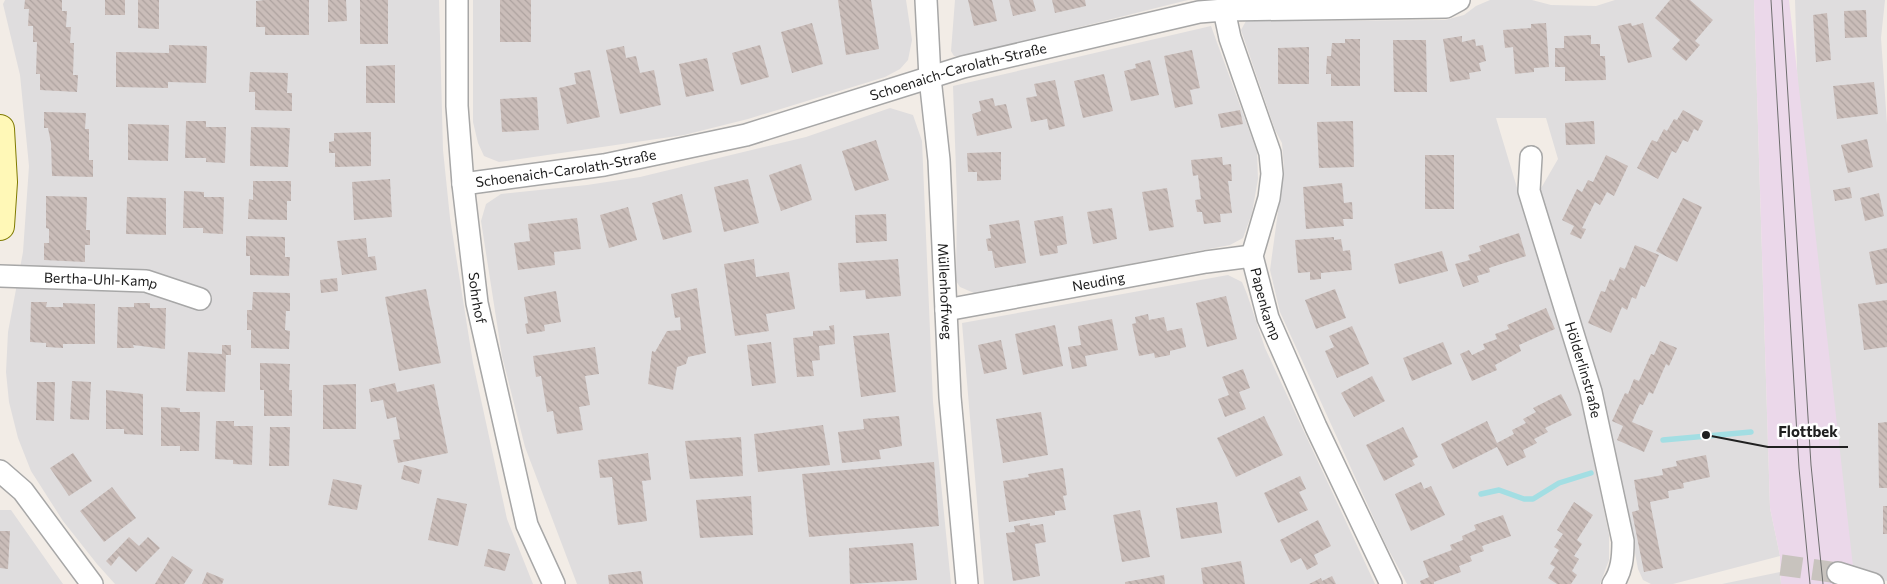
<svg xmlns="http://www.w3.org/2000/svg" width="1887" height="584" font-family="Commissioner,sans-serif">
<defs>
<pattern id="building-back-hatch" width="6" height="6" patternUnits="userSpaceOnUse" patternTransform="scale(1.25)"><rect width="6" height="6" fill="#cabdb9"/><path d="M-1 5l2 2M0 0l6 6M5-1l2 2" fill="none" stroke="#ada29f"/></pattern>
</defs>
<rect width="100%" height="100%" fill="#f2ece6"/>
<path fill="#dfddde" d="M5,0H439L443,150L450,218L473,363L507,519L533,584H115L97,564L63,521L31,471L18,438L9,402L6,372L8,332L23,252L29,166L20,75L3,4Z
M473,0H906L912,40L908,60L900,69L885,77L748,119L684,135L499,162L484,156L478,143L473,122Z
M955,0H1188L960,57L954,56L951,51Z
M1490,0H1532L1551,5L1596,6L1615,0H1754L1770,508L1780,556L1673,584H1651L1643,580L1638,569L1621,478L1596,372L1540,190L1558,159L1546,118H1496L1583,407L1609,535V560L1600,584H1407L1385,543L1280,312L1270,270L1284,168L1282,143L1275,130L1241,30L1246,21L1445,20L1464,15L1476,6Z
M1795,0H1885L1881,38L1887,124V581L1827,568L1800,170Z
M1211,26L1257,152L1258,179L1252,213L1243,238L1230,245L974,293L960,287L956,281L957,199L953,86Z
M890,108L913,115L922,141L933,402L951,584H577L525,447L502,356L481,221L486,204L501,194L587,185L640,177L806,137Z
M1228,275L1242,282L1247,294L1265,348L1375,584H984L962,323Z
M0,510H11L63,584H0Z
M1780,572L1781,584H1722Z"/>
<path fill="#ebd8ea" d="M1754,0H1789L1855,584H1781L1780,556L1770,508Z"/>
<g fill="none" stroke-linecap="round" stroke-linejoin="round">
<path stroke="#a3dee3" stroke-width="5.5" d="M1663,440L1751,432
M1481,494L1499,490L1524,499H1533L1559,483L1591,473"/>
</g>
<path fill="url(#building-back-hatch)" d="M25,0H62V11H67L66,27H71L70,43H74L73,75H78L77,92L40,90V74H36L37,42H33V26H28L29,9H24Z
M105,0H125V15H105Z
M138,0H159V29L138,28Z
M265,0H309V35H265V27H256V1Z
M328,0H346L347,21L328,22Z
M360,0H388V44H360Z
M500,0H531V42H500Z
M838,0H871L879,49L846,55Z
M968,0H992L997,21L974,26Z
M1009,0H1033L1036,11L1013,16Z
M1052,0H1085L1086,6L1055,13Z
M1670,0H1690L1713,20L1695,41L1700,45L1686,61L1672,49L1680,40L1655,18Z
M1866,10L1867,37L1845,38L1844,11Z
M1827,13L1831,60L1816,62L1813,15Z
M812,23L823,64L792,73L781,32Z
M1546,23L1549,67L1534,68V72L1515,74L1513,47L1505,48L1503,30L1531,28V24Z
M1631,23L1632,26L1643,23L1652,57L1628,63L1618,26Z
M1591,35V44H1600V56H1605L1606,80L1565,81V67H1555V48H1564V36Z
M1462,36V42L1475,39L1476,46L1483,45L1486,61L1479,63L1481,71L1469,73L1470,79L1450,82L1443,39Z
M1345,39H1360V86H1331V74H1326L1327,56H1331L1332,43H1345Z
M1393,40H1426L1427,92H1394Z
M169,45L207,46L206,83L168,82V88L116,87V52L169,53Z
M760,45L769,77L741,85L732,53Z
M624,46L626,58L636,56L640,73L654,70L661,105L620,114L606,50Z
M1309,47V84H1278V48Z
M1192,50L1200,88L1190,90L1193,104L1175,108L1164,56Z
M707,58L714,91L686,97L679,64Z
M1150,60L1159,95L1131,101L1124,71L1136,68L1135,64Z
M395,65V103H366V66Z
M590,70L600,117L567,124L559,88L576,84L574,73Z
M250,72L288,73L287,93H292V111L255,110V92H249Z
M1104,74L1113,111L1083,118L1074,81Z
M1055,80L1065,126L1049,130L1047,119L1031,122L1026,98L1037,96L1034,84Z
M1874,82L1878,114L1837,119L1833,86Z
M537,97L539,130L502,132L500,99Z
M993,98L995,106L1006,104L1012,128L977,136L972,114L981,111L979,101Z
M1240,110L1243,124L1221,128L1218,114Z
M1683,110L1703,121L1698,131L1694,129L1688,142L1683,140L1676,153L1672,151L1658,179L1637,168L1652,140L1657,142L1664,129L1667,131L1674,119L1677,120Z
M44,112L86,113L85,129H89V160H93V177L52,176L51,143L48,128H44Z
M186,121H206V127H226L225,163L206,162V158H185Z
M1353,121L1354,167L1319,168L1317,122Z
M1594,121L1595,144L1566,145L1565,123Z
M128,124L169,125L168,161L128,160Z
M251,127L290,128L288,167L250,166Z
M371,132V166L335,167V153H329V142L334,141V133Z
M1867,139L1873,167L1848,173L1841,145Z
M876,140L889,180L855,191L842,151Z
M1001,152V180L977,181V172H968L967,153Z
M1425,155H1454V209H1425Z
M1606,155L1628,166L1614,196L1607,192L1600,205L1595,202L1582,228L1586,229L1581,239L1570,234L1574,226L1562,220L1577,189L1582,192L1588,180L1593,182Z
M1222,157L1223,165L1231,164L1232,181H1228L1232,213L1220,214L1221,222L1204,224L1202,212H1197L1195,200L1201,199L1198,175L1193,176L1191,160Z
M801,164L812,200L781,211L769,175Z
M390,179L392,217L354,220L352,182Z
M748,179L759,223L724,232L714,187Z
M253,181H291V201H287V220L248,219L249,199L253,200Z
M1342,183L1344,203L1352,202L1353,219H1343L1344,226L1306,229L1303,187Z
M1850,187L1852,198L1835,201L1833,190Z
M1167,188L1174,227L1149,231L1142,192Z
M184,191L204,192V197H224L223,234L203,233V228H183Z
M1879,193L1884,216L1865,221L1860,198Z
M682,194L692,232L663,240L652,203Z
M46,196L87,197L86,230H90V245H85V262L44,260V243H49V229L46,228Z
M127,197L166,198V235L126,234Z
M1683,198L1702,207L1677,262L1656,251Z
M628,207L637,240L609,248L600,215Z
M1112,208L1117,239L1093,244L1087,212Z
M886,214L887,241L856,243L855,215Z
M1063,216L1067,244L1057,246L1058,253L1040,256L1034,221Z
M577,218L581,249L554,252L555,265L518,270L514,243L530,241L528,224Z
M1019,220L1026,263L995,268L992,251H988L986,239L991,238L989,225Z
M1519,233L1526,256L1489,268L1490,272L1477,276L1479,282L1463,287L1455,264L1470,260L1468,255L1481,251L1479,246Z
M246,236L285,237V257H290L289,276L250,275V256H246Z
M1334,237V240L1341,239L1343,251L1350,250L1352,270L1321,273V279L1310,280V272L1298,273L1295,240Z
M366,238L368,257L375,256L377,270L342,275L337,241Z
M1635,245L1659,255L1645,287L1641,285L1636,299L1632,297L1627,310L1622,307L1611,333L1588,323L1601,291L1605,292L1610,279L1614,281L1620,267L1625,269Z
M1887,248V283L1876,285L1869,252Z
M1442,251L1448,271L1399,284L1394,264Z
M754,259L756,277L789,272L795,309L766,314L769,331L735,336L724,264Z
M898,259L901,296L866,299L865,290L840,292L838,263Z
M337,278L338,291L321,293L320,280Z
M697,288L706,353L688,357L686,364L677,367L673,390L648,384L652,351L655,352L667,331L681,330L680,317L675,318L671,294Z
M426,289L441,363L399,371L385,297Z
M1335,289L1346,318L1316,329L1305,300Z
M556,291L561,322L544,325L545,331L527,334L525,324L528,323L524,297Z
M253,292L290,293V311H286L285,330L290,331L289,349L251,348V330H247V310H252Z
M1226,296L1237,339L1207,347L1196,303Z
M1887,300V347L1864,350L1858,304Z
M31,302H47L46,307H63V303L95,304V344H63V348L46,347V343L30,342Z
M134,303H150V308H166L165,349L133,345L134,348H117L118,307H134Z
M1546,308L1555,329L1519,345L1521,351L1495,365L1497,370L1472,381L1460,354L1469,350L1472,355L1485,349L1483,344L1497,339L1495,334L1509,329L1507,325Z
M1148,314L1149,320L1164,317L1167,331L1182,328L1186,347L1170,351V355L1155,358L1154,353L1139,356L1132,324L1136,323L1135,317Z
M1112,319L1118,350L1085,356L1087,366L1072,369L1068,347L1081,345L1078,326Z
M834,325L835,344L819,346L820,360L812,361L814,376L797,377L793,338L813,336V331L830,330L829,326Z
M1055,325L1063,366L1023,375L1015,334Z
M1352,326L1369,364L1337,378L1325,351L1334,347L1329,336Z
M889,333L896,392L861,397L853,336Z
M1001,340L1007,369L984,374L978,345Z
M1660,341L1677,348L1669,366L1666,364L1653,394L1649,392L1643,405L1640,404L1632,422L1653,431L1644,452L1617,440L1623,426L1612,421L1625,393L1628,394L1634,379L1639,381L1651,354L1654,355Z
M771,342L776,383L752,386L747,345Z
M1443,342L1452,364L1412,381L1403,358Z
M222,345H231V355H226L225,392L186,391L188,352L222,354Z
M595,347L599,374L585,376L590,405L579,407L583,430L557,434L553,411L547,412L541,376L536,377L533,356Z
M260,363L290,364L289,390H292V416H264V390H260Z
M1243,369L1250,388L1239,392L1246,409L1225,417L1218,399L1229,395L1222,377Z
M1372,376L1385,401L1354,417L1341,393Z
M72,381L91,382L89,420L70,419Z
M37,382H55L54,421L36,420Z
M395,383L397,392L434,384L448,453L398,463L393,440L400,439L396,417L387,419L383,400L371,402L369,389Z
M356,384V429H323V385Z
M106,390L143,394V435L124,434V429H106Z
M1561,394L1572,415L1545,428L1548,432L1534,439L1537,443L1523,450L1526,457L1507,466L1497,447L1453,469L1441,444L1487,421L1497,443L1514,434L1512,430L1526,423L1523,419L1536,412L1533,408Z
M161,407L180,408V412H200L199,451H180V446H161Z
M1041,412L1048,455L1003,463L996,419Z
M899,416L902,446L879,450L881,459L842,463L838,432L864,429L863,419Z
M1264,416L1283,455L1236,477L1217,438Z
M216,421H234V426H253L252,465L233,464V460L215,459Z
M1887,422V488H1879L1878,423Z
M823,425L830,465L758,472L754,434Z
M270,427H290L289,466H269Z
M1403,427L1418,457L1412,460L1415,465L1384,481L1366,445Z
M741,437L743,476L690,479L685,441Z
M73,453L92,481L69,496L50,468Z
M648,453L651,480L642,481L647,521L618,525L612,477L600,478L598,460Z
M1706,455L1710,477L1683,483L1684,488L1668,491L1669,498L1650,502L1663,568L1644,572L1632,512L1639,510L1634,480L1663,475L1662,469L1677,466L1676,461Z
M934,462L939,526L809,537L802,474Z
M404,465L422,470L419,484L401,479Z
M1063,468L1067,495L1063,496L1066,510L1055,511V515L1009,522L1003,481L1029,477L1028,474Z
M1300,476L1306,489L1299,492L1308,510L1278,523L1264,493Z
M333,479L362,485L357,510L328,505Z
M1421,482L1424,489L1431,486L1445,515L1411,531L1395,494Z
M112,487L136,518L104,542L80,511Z
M751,496L753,535L700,538L696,500Z
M437,498L467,504L458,546L428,540Z
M1217,502L1222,533L1181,539L1176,508Z
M1574,502L1593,515L1577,540L1582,544L1574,556L1579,559L1572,571L1577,575L1571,584H1557L1548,578L1555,567L1550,564L1559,550L1554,547L1563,534L1557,530Z
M1883,506H1887V534H1883Z
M1140,510L1150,557L1122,562L1113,515Z
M1503,515L1511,536L1482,546L1484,551L1470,556L1472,561L1459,566L1461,572L1434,582V584H1421L1420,581L1429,577L1423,561L1452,550L1450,545L1463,540L1462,536L1476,530L1474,525Z
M1318,520L1331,546L1314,555L1318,564L1307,570L1301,558L1291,563L1280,540Z
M1030,523V526L1043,524L1046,542L1035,544L1040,576L1013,581L1006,533L1015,532L1014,526Z
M0,531H10L8,569L0,568Z
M129,537L139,546L148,537L160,548L136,572L119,556L111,566L106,561Z
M913,543L917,580L850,584L849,548Z
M488,549L510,554L505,571L484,566Z
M172,556L193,570L184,584H155Z
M1241,561L1245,584H1203L1201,568Z
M641,571L643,584H609L608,575Z
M207,572L224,579L222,584H202Z
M1164,575L1165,584H1125V582Z
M1332,576L1336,584H1309L1321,578L1322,581Z"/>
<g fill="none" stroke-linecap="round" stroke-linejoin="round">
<path stroke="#c8c3be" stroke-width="21" stroke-dasharray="21 11" stroke-linecap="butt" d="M1781,565L1838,573"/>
<defs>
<g id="street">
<path id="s1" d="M457,0V106L463,184L477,303L527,525L554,584"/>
<path id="s2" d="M926,0L930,78L939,160L950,397L967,584"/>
<path id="s3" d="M1224,10L1230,38L1270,153L1272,174L1269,198L1252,256L1268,318L1316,427L1391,584"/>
<path id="s4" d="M1531,157L1529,191L1591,392L1623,541C1623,557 1622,571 1613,584"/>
<path id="s5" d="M463,184L604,165L746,135L963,67L1199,12L1224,10L1446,7L1459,0"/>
<path id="s6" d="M0,276L146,281L200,299"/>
<path id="s7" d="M946,310L1206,262L1252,256"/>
<path d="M0,471L23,491L92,584"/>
<path d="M1838,573L1873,584"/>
</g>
<path id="secondary" d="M0,129L3,182L0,226"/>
</defs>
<use href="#street" stroke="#a7a7a7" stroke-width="24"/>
<use href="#secondary" stroke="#7f7a00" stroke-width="30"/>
<use href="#street" stroke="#fff" stroke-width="21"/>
<use href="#secondary" stroke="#fff8b7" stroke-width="28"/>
<path stroke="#6e6e6e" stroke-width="1" d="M1771,0L1799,468L1810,584
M1782,0L1811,465L1823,584"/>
</g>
<g text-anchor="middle" stroke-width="5" stroke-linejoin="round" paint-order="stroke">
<g font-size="14" fill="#202020" stroke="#fff">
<text dy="5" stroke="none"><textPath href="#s5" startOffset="509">Schoenaich-Carolath-Straße</textPath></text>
<text dy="5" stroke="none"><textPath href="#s5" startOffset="104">Schoenaich-Carolath-Straße</textPath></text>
<text dy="5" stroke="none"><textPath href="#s6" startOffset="101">Bertha-Uhl-Kamp</textPath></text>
<text dy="5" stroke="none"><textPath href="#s7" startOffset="155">Neuding</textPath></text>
<text dy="5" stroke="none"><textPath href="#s2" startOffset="292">Müllenhoffweg</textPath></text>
<text dy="5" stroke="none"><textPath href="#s1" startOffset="299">Sohrhof</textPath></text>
<text dy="5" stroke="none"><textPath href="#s3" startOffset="306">Papenkamp</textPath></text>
<text dy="5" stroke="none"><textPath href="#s4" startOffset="221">Hölderlinstraße</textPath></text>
</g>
</g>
<path fill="none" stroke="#202020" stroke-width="2" d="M1706 435L1768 447H1848"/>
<circle fill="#202020" stroke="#fff" stroke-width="2" cx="1706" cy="435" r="5"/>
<g font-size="15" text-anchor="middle" font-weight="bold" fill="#202020" stroke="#fff" stroke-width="5" stroke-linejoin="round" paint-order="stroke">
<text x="1808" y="437">Flottbek</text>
</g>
</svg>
